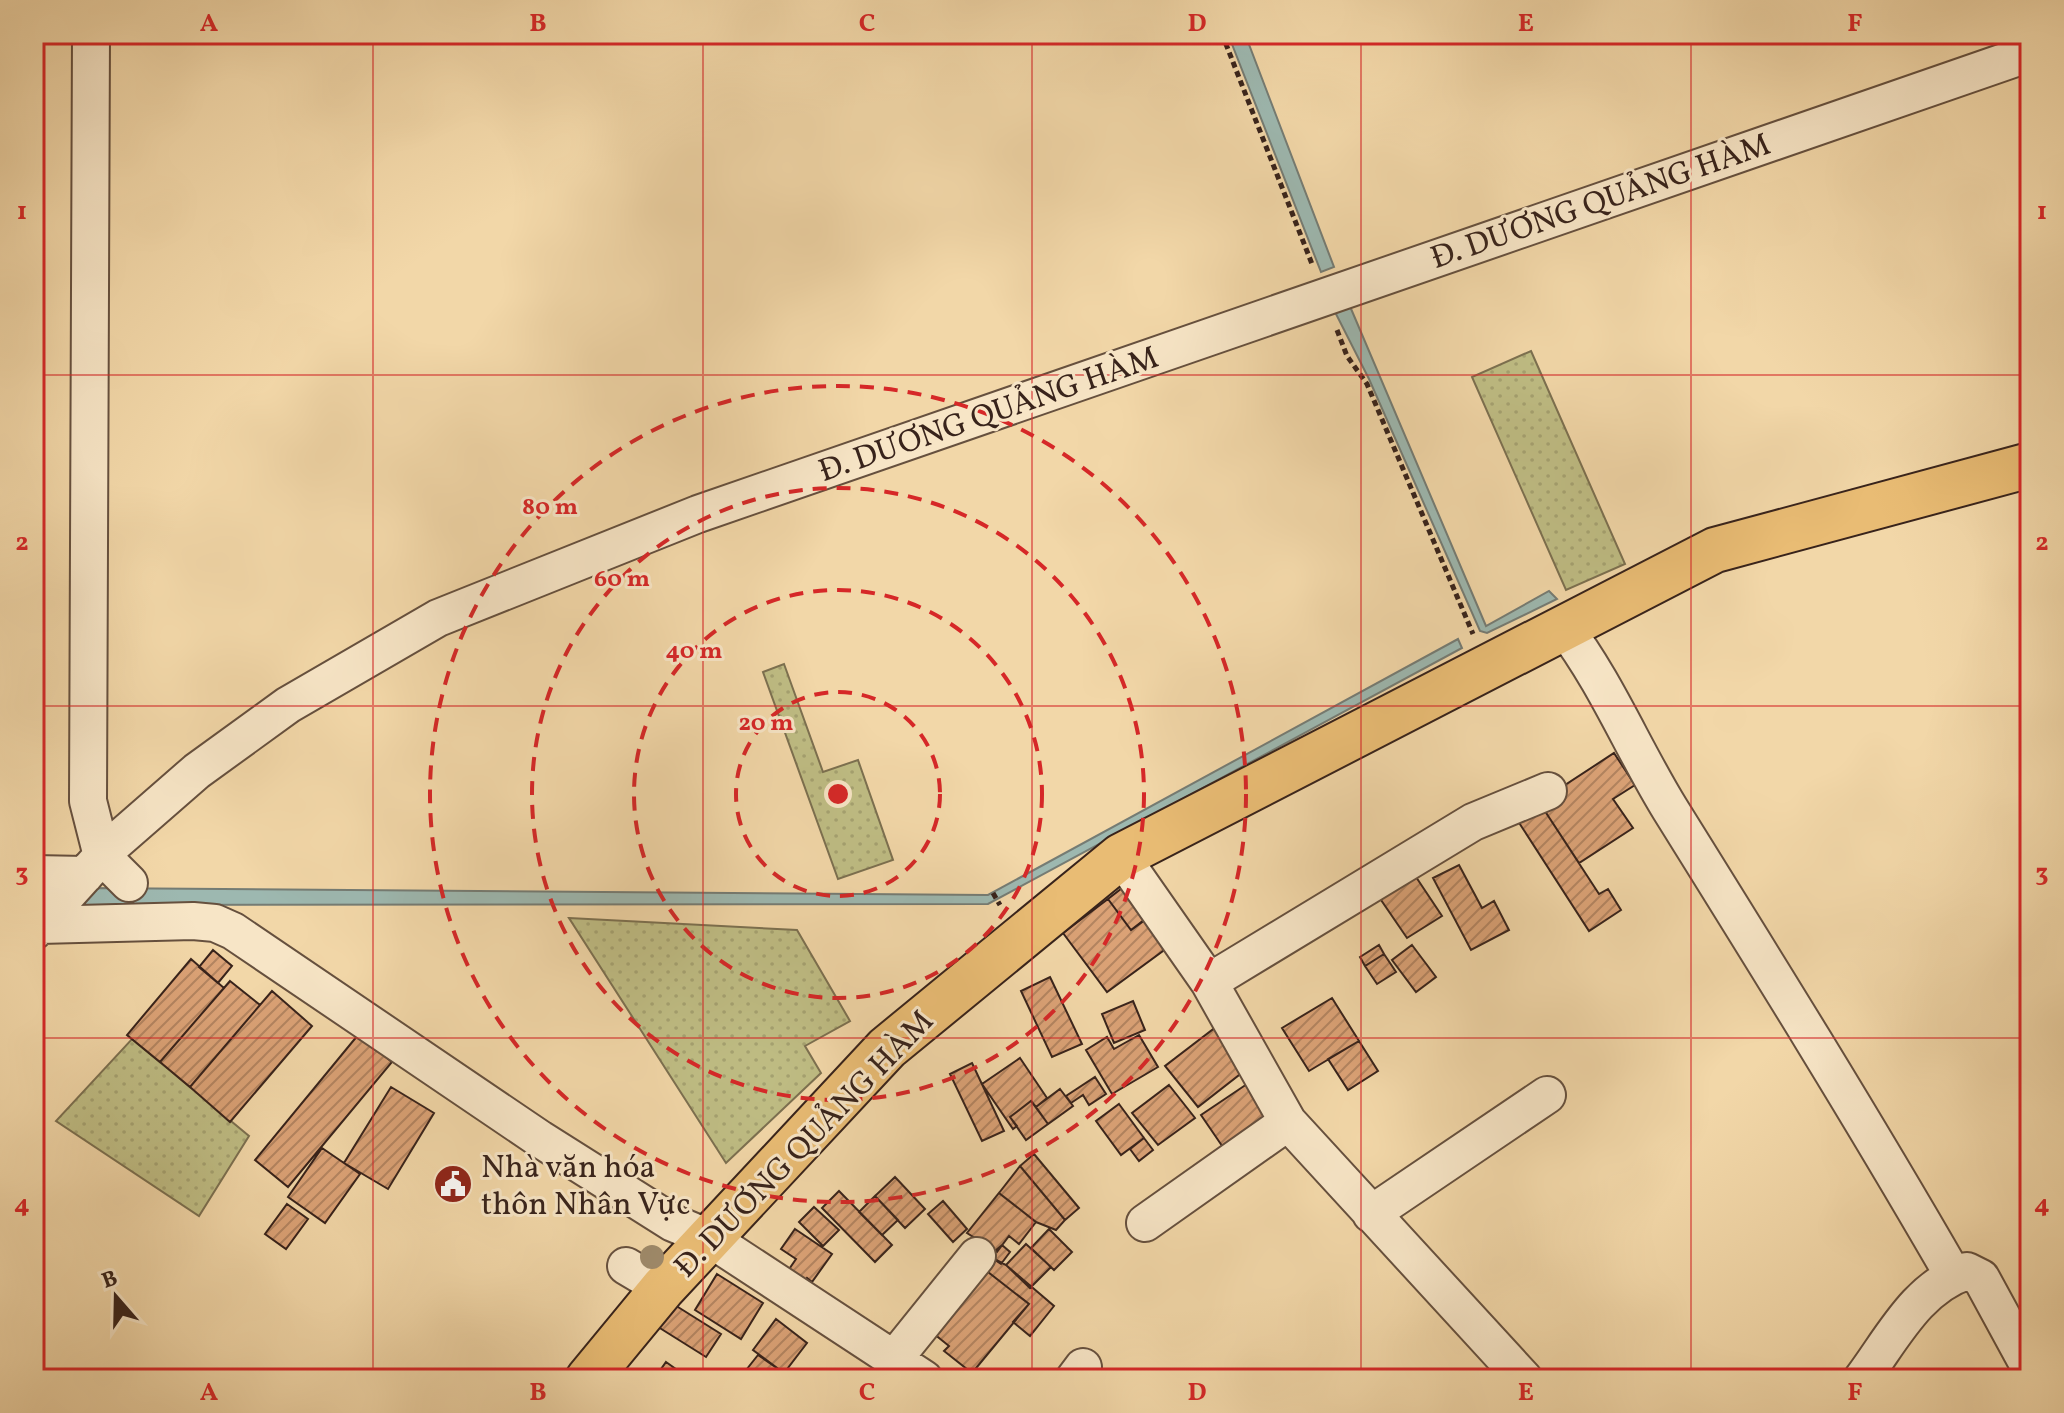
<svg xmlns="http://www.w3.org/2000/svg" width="2064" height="1413" font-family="Vollkorn,serif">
<defs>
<pattern id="garden-dots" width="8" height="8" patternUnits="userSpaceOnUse" patternTransform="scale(2)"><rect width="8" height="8" fill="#bfbd84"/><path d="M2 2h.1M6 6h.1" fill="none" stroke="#a5a271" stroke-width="1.8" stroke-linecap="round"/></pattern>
<pattern id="building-hatch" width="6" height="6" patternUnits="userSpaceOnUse" patternTransform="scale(2)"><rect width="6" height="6" fill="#dba276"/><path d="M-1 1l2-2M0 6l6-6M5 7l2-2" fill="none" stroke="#b38460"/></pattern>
</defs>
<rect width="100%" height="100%" fill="#f2d7a8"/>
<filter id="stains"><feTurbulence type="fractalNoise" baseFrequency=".0025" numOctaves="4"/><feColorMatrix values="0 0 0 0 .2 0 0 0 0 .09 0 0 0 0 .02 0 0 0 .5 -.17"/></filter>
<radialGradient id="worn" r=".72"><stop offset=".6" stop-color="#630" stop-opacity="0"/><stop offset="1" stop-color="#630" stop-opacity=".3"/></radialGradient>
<path fill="url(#garden-dots)" stroke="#7c7050" stroke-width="2" d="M1531,351L1625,564L1566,590L1472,377Z
M784,664L823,772L858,760L893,860L838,879L763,672Z
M569,918L797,930L850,1021L805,1046L821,1073L726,1163Z
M132,1039L249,1136L199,1216L56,1121Z"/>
<path fill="#9db8b0" stroke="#757c74" stroke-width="2" d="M1228,34H1245L1334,267L1321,272Z
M1349,304L1486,626L1549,591L1557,599L1487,633L1480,631L1369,379L1334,310Z
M1458,639L1462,648L988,904L84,905L88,888L988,895Z"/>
<path fill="url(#building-hatch)" stroke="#38231b" stroke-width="2" d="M1614,753L1635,785L1613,799L1633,828L1579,863L1539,802Z
M1539,802L1599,894L1608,889L1621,910L1589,931L1516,818Z
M1459,865L1482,908L1494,901L1509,930L1471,950L1433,878Z
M1414,874L1442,916L1407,938L1379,897Z
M1126,885L1149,916L1131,930L1108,899Z
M1108,899L1131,930L1145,920L1167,948L1107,992L1063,933Z
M1379,945L1384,954L1365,966L1360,957Z
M1412,945L1436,977L1416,992L1392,960Z
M213,950L232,966L218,983L199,967Z
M1384,954L1396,972L1377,984L1365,966Z
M191,959L224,988L160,1062L127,1035Z
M1050,977L1082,1044L1052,1057L1021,991Z
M230,981L260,1005L190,1087L160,1062Z
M272,991L312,1026L230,1122L190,1087Z
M1332,998L1359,1041L1309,1071L1282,1028Z
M1133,1001L1145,1030L1114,1043L1102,1014Z
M1216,1027L1248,1068L1198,1107L1165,1066Z
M358,1035L392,1062L288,1187L255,1160Z
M1139,1035L1158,1067L1112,1094L1086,1050L1107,1037L1114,1049Z
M1359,1041L1378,1071L1348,1090L1328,1059Z
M1020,1058L1047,1098L1036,1107L1031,1101L1010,1117L1017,1126L1013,1129L982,1084Z
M972,1063L1004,1131L982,1141L950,1074Z
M1095,1077L1106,1094L1089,1105L1083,1095L1071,1103L1066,1096Z
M1247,1084L1269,1115L1242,1132L1251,1146L1231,1159L1201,1115Z
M1169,1085L1195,1118L1158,1145L1132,1113Z
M391,1087L434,1113L388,1189L344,1163Z
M1060,1089L1073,1106L1048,1124L1036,1107Z
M1031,1101L1048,1124L1026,1140L1010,1117Z
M1119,1104L1144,1138L1121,1155L1096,1121Z
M1144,1138L1153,1150L1139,1161L1130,1149Z
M322,1148L360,1174L325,1223L288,1197Z
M1034,1154L1079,1208L1065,1220L1020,1166Z
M1020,1166L1065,1220L1056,1230L1036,1222L999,1193Z
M895,1177L925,1209L905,1228L875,1196Z
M839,1191L892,1245L875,1262L822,1208Z
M999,1193L1036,1222L1019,1244L1009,1236L997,1252L967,1233Z
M875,1196L898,1220L882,1235L859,1212Z
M943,1201L967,1229L953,1242L928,1214Z
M287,1204L308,1219L286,1249L265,1234Z
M814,1207L839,1230L823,1246L799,1222Z
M795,1229L832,1254L812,1282L807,1278L799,1289L783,1278L796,1259L781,1249Z
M1049,1229L1072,1252L1054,1270L1031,1248Z
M1026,1244L1051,1267L1030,1288L1006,1265Z
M1002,1245L1010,1252L1001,1264L989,1256Z
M989,1256L1006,1265L1054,1306L1030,1336L1013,1322L1029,1304L979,1265Z
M979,1265L1029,1304L972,1373L944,1351L949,1346L928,1329Z
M717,1274L763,1303L741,1339L695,1310Z
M670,1302L721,1334L706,1357L655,1325Z
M776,1319L807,1343L784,1373L753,1350Z
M758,1355L784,1373L792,1379H739Z
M666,1362L690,1379H654Z"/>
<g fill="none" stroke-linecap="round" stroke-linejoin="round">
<defs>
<path id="minor" d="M91,34L88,801L102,856L129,883
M1563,626C1606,682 1633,749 1670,809C1766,963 1862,1117 1953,1275
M1121,856L1209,982L1288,1122L1524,1379
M34,874L85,875
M40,925L193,921L215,923L233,931L540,1139L673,1223L709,1238L924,1379
M34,931L111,846L197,771L288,705L438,618L698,514L2030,53
M1209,982L1473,822L1548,791
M1371,1214L1547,1095
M1145,1223L1288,1122
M626,1266L663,1288
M894,1359L977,1256
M1074,1379L1083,1367
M1862,1379C1892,1339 1917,1287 1967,1271L1981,1278L2030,1368"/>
<path id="major" d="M588,1379L663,1288L887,1048L1121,856L1715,550L2030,465"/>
</defs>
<use href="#minor" stroke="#66503e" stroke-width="40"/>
<use href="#major" stroke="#38231b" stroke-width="48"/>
<path stroke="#38231b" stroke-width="5" stroke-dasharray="6 4" stroke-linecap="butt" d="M1222,34L1312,264
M1337,330L1347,356L1367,384L1473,634
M993,893L1000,905"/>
<use href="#minor" stroke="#f7e5c6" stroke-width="36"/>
<use href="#major" stroke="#e9bc74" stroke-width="44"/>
</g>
<circle fill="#9e8969" cx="652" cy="1257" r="12"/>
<path fill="none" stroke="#d62828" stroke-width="2" stroke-opacity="0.55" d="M373,34V1379M703,34V1379M1032,34V1379M1361,34V1379M1691,34V1379M34,375H2030M34,706H2030M34,1038H2030"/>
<g fill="none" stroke="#d62828" stroke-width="4" stroke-dasharray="14 10">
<circle cx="838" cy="794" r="102"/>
<circle cx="838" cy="794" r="204"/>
<circle cx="838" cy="794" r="306"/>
<circle cx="838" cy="794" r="408"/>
</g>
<defs>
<symbol id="civic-disc" viewBox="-11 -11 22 22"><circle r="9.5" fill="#8f2418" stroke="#f7e5c6"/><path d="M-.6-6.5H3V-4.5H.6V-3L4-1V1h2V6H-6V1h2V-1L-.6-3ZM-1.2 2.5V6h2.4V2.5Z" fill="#fff"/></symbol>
</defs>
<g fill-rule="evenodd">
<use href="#civic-disc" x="431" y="1162" width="44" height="44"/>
</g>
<g text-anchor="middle" stroke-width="6" stroke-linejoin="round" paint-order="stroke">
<g font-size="32" fill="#38231b" stroke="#f7e5c6">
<text transform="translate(1600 200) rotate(-19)" y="11">Đ. DƯƠNG QUẢNG HÀM</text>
<text transform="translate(988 413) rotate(-19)" y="11">Đ. DƯƠNG QUẢNG HÀM</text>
<text transform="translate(803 1143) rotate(-46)" y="11">Đ. DƯƠNG QUẢNG HÀM</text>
</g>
<g font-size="32" fill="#38231b" stroke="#f7e5c6" text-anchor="start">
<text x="481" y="1177">Nhà văn hóa<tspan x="481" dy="37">thôn Nhân Vực</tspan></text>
</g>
</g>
<circle cx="838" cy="794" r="12" fill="#d62828" stroke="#f7e5c6" stroke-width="4"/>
<g font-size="24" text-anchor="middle" font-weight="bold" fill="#d62828" stroke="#f7e5c6" stroke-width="6" stroke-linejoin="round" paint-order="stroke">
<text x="550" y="514">80 m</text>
<text x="622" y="586">60 m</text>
<text x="694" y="658">40 m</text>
<text x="766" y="730">20 m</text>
</g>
<rect width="2064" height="1413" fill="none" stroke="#f2d7a8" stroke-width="88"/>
<g transform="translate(116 1297) rotate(340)" stroke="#f7e5c6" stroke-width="6" paint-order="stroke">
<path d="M0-6L14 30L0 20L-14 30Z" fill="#38231b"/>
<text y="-12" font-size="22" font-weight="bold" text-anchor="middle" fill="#38231b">B</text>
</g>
<rect x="44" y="44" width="1976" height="1325" fill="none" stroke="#d62828" stroke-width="3"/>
<g font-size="26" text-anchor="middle" font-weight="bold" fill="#d62828">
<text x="209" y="31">A</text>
<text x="538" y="31">B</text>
<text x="867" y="31">C</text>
<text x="1197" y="31">D</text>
<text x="1526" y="31">E</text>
<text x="1855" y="31">F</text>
<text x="22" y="219">1</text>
<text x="2042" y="219">1</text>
<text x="22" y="550">2</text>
<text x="2042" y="550">2</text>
<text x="22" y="881">3</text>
<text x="2042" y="881">3</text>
<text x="22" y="1212">4</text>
<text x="2042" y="1212">4</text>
<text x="209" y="1400">A</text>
<text x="538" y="1400">B</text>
<text x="867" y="1400">C</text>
<text x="1197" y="1400">D</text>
<text x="1526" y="1400">E</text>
<text x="1855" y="1400">F</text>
</g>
<rect width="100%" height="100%" filter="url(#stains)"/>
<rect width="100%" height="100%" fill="url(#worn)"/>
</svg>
